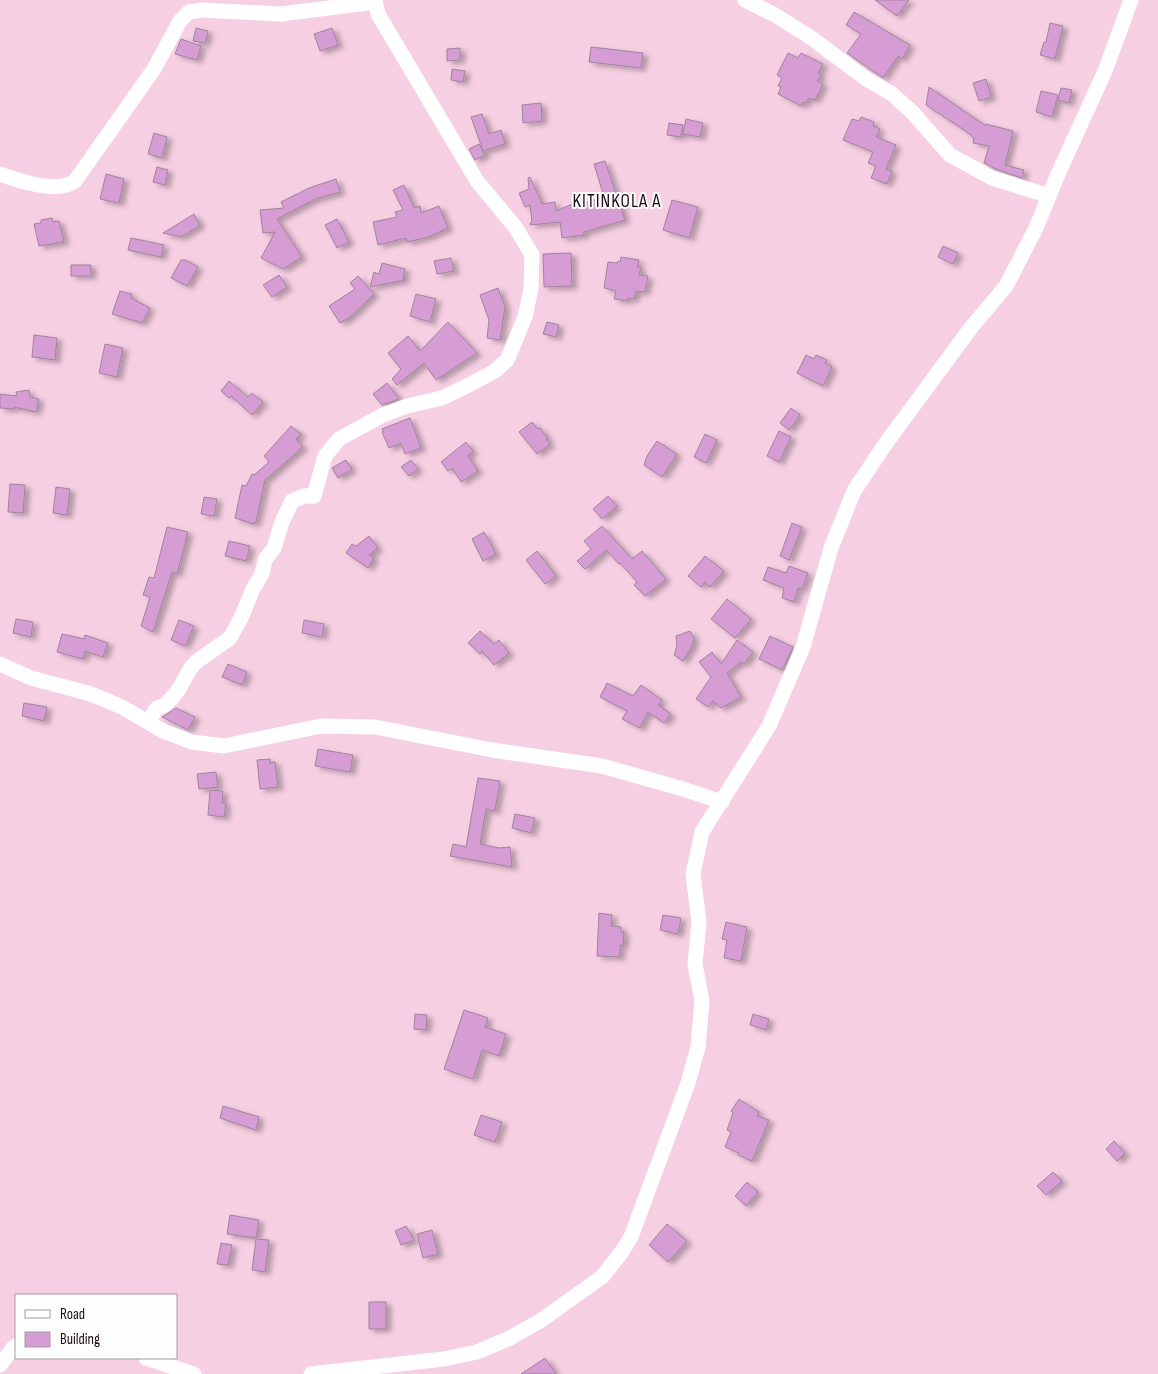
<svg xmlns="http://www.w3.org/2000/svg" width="1158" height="1374" font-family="'Sofia Sans Condensed',sans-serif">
<defs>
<filter id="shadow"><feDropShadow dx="5" dy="3" stdDeviation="2.5" flood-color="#0004"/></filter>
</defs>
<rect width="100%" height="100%" fill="#f6cfe2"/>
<path fill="#d59dd4" stroke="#9f839e" filter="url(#shadow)" d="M875,0H909L897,16Z
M854,12L910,45L902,59L898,56L883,78L847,53L861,34L846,25Z
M1050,23L1063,26L1055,59L1040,55L1044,42H1046Z
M196,28L208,31L205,43L193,41Z
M332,28L338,45L320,51L314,34Z
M181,39L201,46L197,60L175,54Z
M591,47L643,53L641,68L589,62Z
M460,48V60L447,61V49Z
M788,53L798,58L801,53L823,64L818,73L821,75L817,81L823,84L815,100L809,98L806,103L803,102L801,106L778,94L781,87L778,86L782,78L777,75Z
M452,69L465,71L463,82L451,80Z
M986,79L991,97L979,101L973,83Z
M929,87L980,122L986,126V124L1013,131L1005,165L1024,170L1022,178L996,169L984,163L989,146L973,143L974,138L964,130L926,105Z
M1061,88L1072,90L1069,103L1058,100Z
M1041,91L1058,95L1052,117L1036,112Z
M541,103L542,121L523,123L522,105Z
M482,114L489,134L501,130L505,144L483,151L471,117Z
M861,117L874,122L873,126L880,129L876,137L896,145L886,169L892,171L887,184L871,178L876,166L868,163L873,152L843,140L852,119L859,121Z
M686,119L703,123L700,137L683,134Z
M669,123L683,125L681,137L667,135Z
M154,133L167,137L162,158L148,154Z
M479,144L485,155L475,160L469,149Z
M605,161L625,220L584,232V235L562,238L560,222L530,225V223L532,222L530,205L525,207L519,193L529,189L528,178L530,177L542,204L555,202L556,211L577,202L578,205L604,197L594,164Z
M157,167L168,170L165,185L153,182Z
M106,174L124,179L119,203L100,199Z
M336,179L340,192L315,199L277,219L302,257L283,269L261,258L275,232L263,233L260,210L284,208L281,202L309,188Z
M404,185L414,208L420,206L421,213L439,206L448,228L428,237L407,242L406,238L378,245L373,222L397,217L395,212L403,210L393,190Z
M672,200L698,207L689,238L663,230Z
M194,214L200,225L181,237L163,233Z
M52,218L53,222L59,221L64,242L39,246L34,224L41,223V220Z
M337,219L349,242L337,248L325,225Z
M131,238L164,245L161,257L128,250Z
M943,246L958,253L953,264L938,257Z
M571,253L572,286L544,287L543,254Z
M621,257L639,260L637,267L641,268L639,275L648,276L645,292L636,291L634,299L628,298L627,301L614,299L616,291L604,288L608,262L617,263L618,261L620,262Z
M451,258L454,271L437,274L434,261Z
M181,260H186L198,267L187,286L171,278Z
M382,263L405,269L403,279L405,280L370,287L374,272L379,274Z
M71,265H91V276H71Z
M279,275L287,287L272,297L263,285Z
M358,276L374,294L350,317L340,323L329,306L355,289L350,283Z
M498,288L505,307L500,340L487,338L489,320L480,295Z
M120,291L132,294L131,298L150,308L142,323L112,314Z
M416,294L436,299L430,322L410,316Z
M448,322L477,353L436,380L424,363L397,385L392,379L401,369L388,353L408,336L420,351Z
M547,322L559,325L556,337L543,334Z
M34,335L57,338L55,360L32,357Z
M105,344L123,348L117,377L99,373Z
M806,355L814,359L816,355L827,360L825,363L832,367L823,386L797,373Z
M229,381L248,397L252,393L263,402L252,415L231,396L229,398L221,391Z
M387,383L399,399L382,405L373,394Z
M29,390L30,397L39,399L36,412L14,407L13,409L0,408V394L17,396L16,392Z
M791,408L800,415L789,430L780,423Z
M410,418L421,448L405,454L401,443L389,448L382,432H383L382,429Z
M532,422L538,429L540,428L548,438L546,439L550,444L537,454L519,432Z
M291,426L301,434L296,439L303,447L265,480L256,522H255L254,524L235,518L242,485L246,486L252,474L254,475L269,462L264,456Z
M779,431L791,437L779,462L767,456Z
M705,434L717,440L706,463L694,457Z
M657,441L677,454L662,477L644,465L647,456Z
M466,442L473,451L468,456L478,471L461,482L452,468L448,471L441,462Z
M346,460L352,469L338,478L332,468Z
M411,460L418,469L409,476L401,467Z
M10,484L25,485L23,513L8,512Z
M56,487L70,489L67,515L53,513Z
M608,496L617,506L602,519L593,509Z
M204,497L217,499L214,516L201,514Z
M792,523L802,527L789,560L780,556Z
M602,526L632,559L642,551L666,579L645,596L634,585L637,582L620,563L619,564L606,550L585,569L577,561L591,549L584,541Z
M167,527L188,532L177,574L172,572L153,632L141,626L150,597L143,595L149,577L154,578Z
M484,532L496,554L483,561L472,539Z
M369,536L378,548L369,555L374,558L368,568L346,553L352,544L356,546Z
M229,541L250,546L246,561L225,556Z
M537,551L556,576L545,584L526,560Z
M705,556L724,571L710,587L705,582L701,587L688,576Z
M789,566L808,573L802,589L798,588L794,602L782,598L784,588L763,580L768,567L786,573Z
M727,599L751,619L735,638L711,619Z
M16,619L33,622L31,637L13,633Z
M179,620L194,626L185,646L171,640Z
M304,620L324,624L322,637L302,633Z
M480,631L494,644L499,640L509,653L494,665L482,651L480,654L468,643Z
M690,631L694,638L692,646L683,661L674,655L677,646L676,636Z
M62,634L84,639L85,635L108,643L103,657L85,651L83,659L57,652Z
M770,636L793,647L782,670L759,659Z
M737,640L753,652L744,664L741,662L727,673L741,697L721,708L713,701L708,707L696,699L711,677L699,662L712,652L721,664Z
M228,664L247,672L242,685L222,677Z
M607,683L633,696L641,685L662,700L658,705L671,714L664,723L648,712L640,728L622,719L627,711L600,697Z
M24,703L47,707L44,721L22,716Z
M176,708L195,717L188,730L162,717Z
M318,749L353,755L350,772L315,766Z
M270,759V763L275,762L278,787L260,789L257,760Z
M216,772L218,787L199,789L197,774Z
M478,778L500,781L495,811L486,809L480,844L499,848L510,847L512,867L450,856L453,844L466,847Z
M210,790L223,791L222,803H226L224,817L208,815Z
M515,814L535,818L531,833L512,828Z
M599,913L612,915L611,926L621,927V932H624L623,946L620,945V957L597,956Z
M663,915L681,918L678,934L660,930Z
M726,922L747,927L741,961L724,958L727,940L722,939Z
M464,1010L488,1018L485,1027L506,1034L499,1056L482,1050L473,1079L444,1069Z
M415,1014L427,1015L426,1030L414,1029Z
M753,1014L769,1019L766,1030L750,1025Z
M739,1099L759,1112L757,1116L769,1120L752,1161L738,1155L739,1153L725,1147L731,1132L727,1130L733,1113L731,1111Z
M223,1106L259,1117L256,1130L220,1118Z
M481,1115L502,1122L495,1142L474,1135Z
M1114,1141L1125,1153L1117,1161L1106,1149Z
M1053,1172L1062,1181L1046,1195L1037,1186Z
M747,1182L758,1192L746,1206L735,1196Z
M230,1215L259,1220L256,1238L227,1234Z
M667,1224L687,1241L668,1262L649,1245Z
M406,1226L414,1240L401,1245L395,1231Z
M432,1230L438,1254L423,1258L417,1234Z
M256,1239L269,1240L265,1272L252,1270Z
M221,1243L232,1245L228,1265L217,1264Z
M369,1302H386V1329H369Z
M545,1358L556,1374H521Z"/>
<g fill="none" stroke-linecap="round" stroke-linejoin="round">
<path stroke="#fff" stroke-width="15" d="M745,0L775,15L810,37L865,78L892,94L912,112L950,155L992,178L1049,196
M0,174C19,181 58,194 75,181L154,69L180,21L189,12L202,10L281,14L375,2
M0,664L31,678L91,694L122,707L163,731L192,742L224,746L321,726L375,727L492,750L602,766L683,789L722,802
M148,722L157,708L165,705L171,699L179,689L190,669L196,662L230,638L241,618L253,589L262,574L265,560L274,548L282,522L292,501L304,496H314L325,456L339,439L383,415L407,406L442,398L463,388L495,371L507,360L525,317L531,288L532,255L516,228L477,181L378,14L375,0
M146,1358L194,1374
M0,1365L13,1348L16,1346
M311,1374L444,1359L477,1352L510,1338L540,1321L602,1277L621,1253L631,1237L688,1083L698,1047L702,1001L695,964L699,922L693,874L702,832L769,726L803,647L831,548L854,491L886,443L970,329L1006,286L1036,228L1058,174L1105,71L1131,0"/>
</g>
<g text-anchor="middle" stroke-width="4" stroke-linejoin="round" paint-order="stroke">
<g font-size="19" letter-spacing="1" fill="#1b0e15" stroke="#fdfdfd">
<text x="617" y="207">KITINKOLA A</text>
</g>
</g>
<rect x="15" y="1294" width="162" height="65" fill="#fdfdfd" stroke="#a39da0"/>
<rect x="25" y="1310" width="25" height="8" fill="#ffffff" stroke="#a39da0"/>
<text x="60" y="1319" font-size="15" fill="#1b0e15">Road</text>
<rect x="25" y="1332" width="25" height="15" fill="#d59dd4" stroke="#a39da0"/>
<text x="60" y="1344" font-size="15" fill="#1b0e15">Building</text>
</svg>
